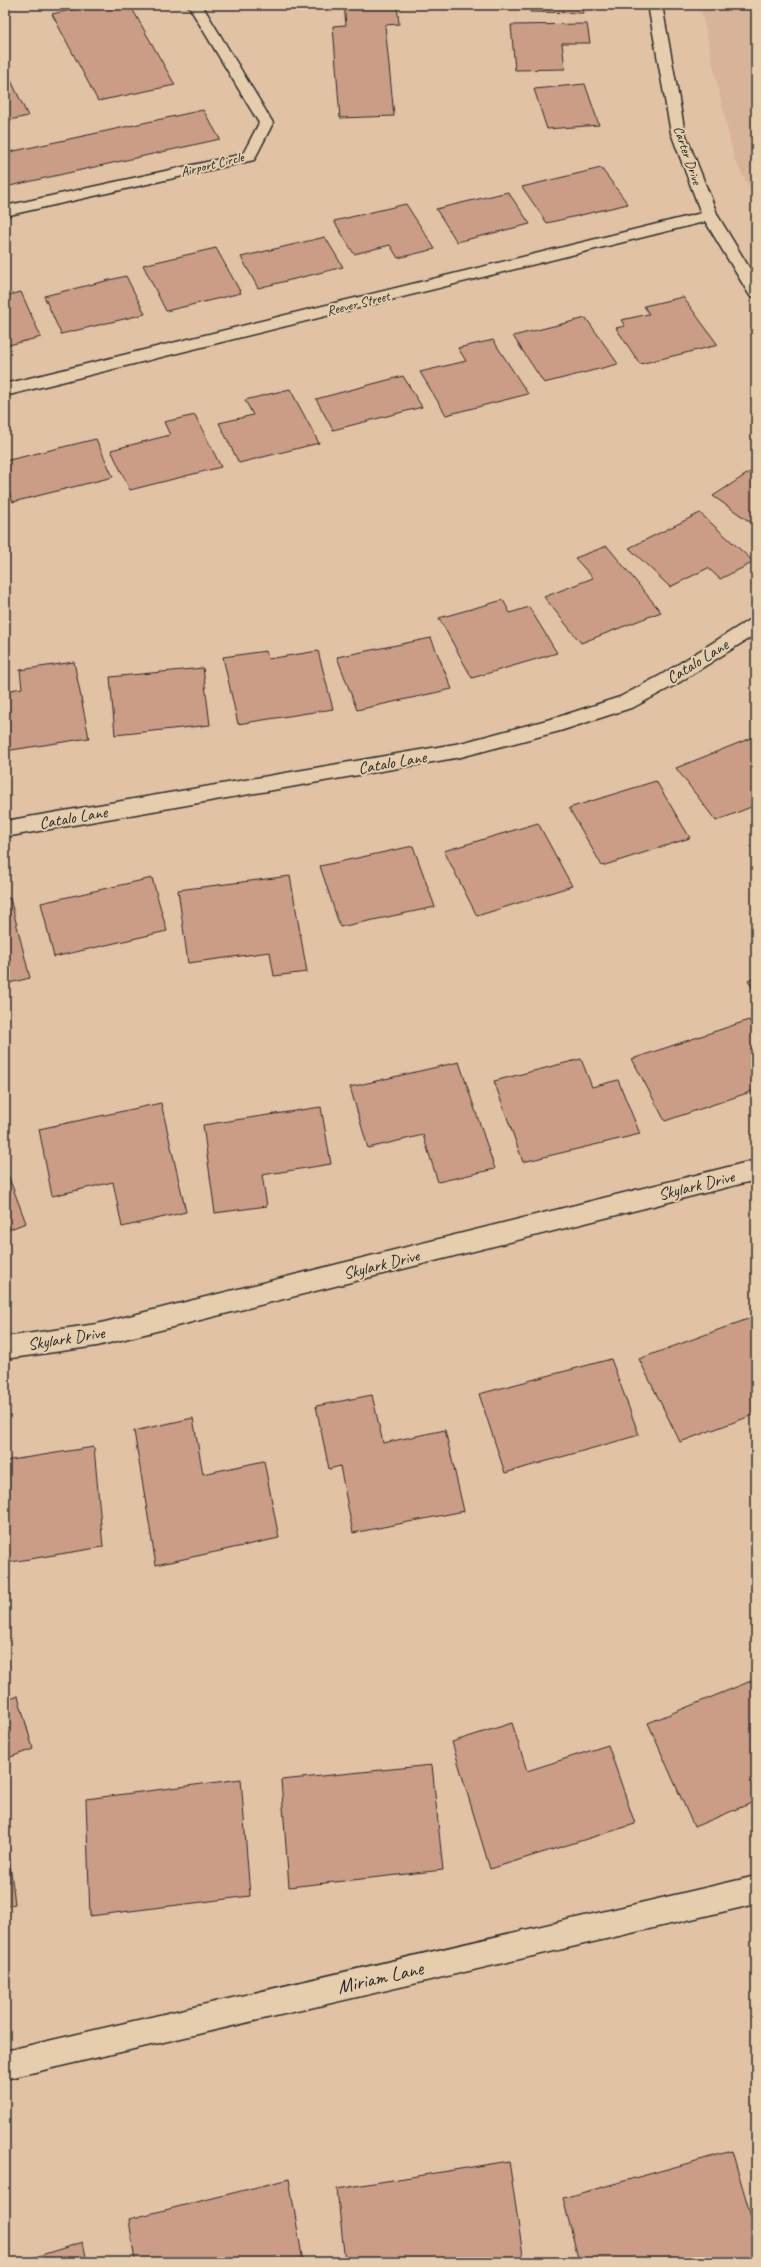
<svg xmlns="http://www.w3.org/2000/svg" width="761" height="2267" font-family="Caveat,sans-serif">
<rect width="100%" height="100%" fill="#e2c2a4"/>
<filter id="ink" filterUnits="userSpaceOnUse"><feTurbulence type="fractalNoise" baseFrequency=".025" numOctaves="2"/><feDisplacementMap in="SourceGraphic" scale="8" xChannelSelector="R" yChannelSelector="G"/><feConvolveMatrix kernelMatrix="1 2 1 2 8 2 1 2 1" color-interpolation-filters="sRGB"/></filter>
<g filter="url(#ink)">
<path fill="#d7b499" d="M700,5H756V200L734,159Z"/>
<path fill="#cc9d86" stroke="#2b2b2b" d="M94,5H130L175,85L98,101L52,14Z
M344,5H397L399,24L385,25L394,116L340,118L333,26L346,25Z
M530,5H583V13L530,12Z
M587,24L590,43H562L565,69L515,70L511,25Z
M5,68L28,116L5,121Z
M585,84L599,125L547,129L534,89Z
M203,110L220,139L5,187V153Z
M601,168L628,204L547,223L522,187Z
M508,192L530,224L457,242L436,209Z
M406,204L435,249L398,258L390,245L354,254L334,221Z
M325,237L343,267L258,288L241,257Z
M216,248L241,293L166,311L143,265Z
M126,276L145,314L61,334L44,296Z
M21,292L41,337L5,346V296Z
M683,297L718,345L640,364L616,328L625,326L621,320L649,314L644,306Z
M586,318L618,364L544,383L513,336Z
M493,340L528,394L446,415L420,372L466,361L458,348Z
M403,376L422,407L333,430L316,399Z
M290,389L319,443L239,463L219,423L253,415L245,400Z
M195,415L221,467L130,490L111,450L170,435L164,422Z
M96,439L113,477L13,502L5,483V461Z
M756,468V526L713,496Z
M700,513L754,562L720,579L708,568L670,587L629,548Z
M607,546L661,612L581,643L544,597L593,578L575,558Z
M503,600L510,613L529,607L557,653L472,678L439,618Z
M431,638L452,689L357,710L337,657Z
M266,651L268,659L318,651L333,709L238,724L223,657Z
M74,662L89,738L5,751V691L22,688L20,670Z
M203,668L210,725L115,735L110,677Z
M756,736V805L716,821L676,768Z
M656,781L690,838L602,866L569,808Z
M538,823L572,886L477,916L444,851Z
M413,846L435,907L340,927L320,866Z
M290,876L307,972L274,976L270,952L188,963L178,890Z
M152,878L167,931L54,957L41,903Z
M10,898L30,978L5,984V899Z
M756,977V994L748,980Z
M749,1020L756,1033V1090L665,1121L632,1059Z
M581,1059L592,1087L618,1080L640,1134L523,1162L494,1081Z
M459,1062L495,1169L438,1182L423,1135L368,1148L350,1087Z
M161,1103L186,1212L122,1227L113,1182L52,1196L39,1129Z
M321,1107L331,1164L262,1175L267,1206L215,1213L203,1125Z
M5,1167L26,1223L5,1231Z
M756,1316V1414L680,1442L639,1359Z
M611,1359L639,1435L505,1473L479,1394Z
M372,1395L383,1443L445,1430L464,1511L353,1533L340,1466L329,1469L316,1406Z
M193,1418L203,1474L264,1461L279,1538L156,1565L134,1431Z
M94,1447L103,1547L5,1563V1461Z
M756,1679V1801L694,1827L648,1723Z
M18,1696L33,1749L5,1759V1701Z
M512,1723L527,1771L608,1745L635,1824L490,1869L452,1742Z
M432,1765L443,1870L289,1887L281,1780Z
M241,1779L250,1896L90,1916L86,1799Z
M5,1824L15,1904L5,1907Z
M732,2151L756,2234V2262H579L563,2198Z
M509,2161L524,2262H345L337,2189Z
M289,2179L303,2262H135L129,2219Z
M83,2242L87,2262H19Z"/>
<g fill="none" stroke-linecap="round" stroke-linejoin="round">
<defs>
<path id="lane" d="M188,5H202L273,123L254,160L5,216V206L243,154L259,123Z"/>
<path id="street" d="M710,211L716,213L718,216L716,219L5,396V384Z
M756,618V634L675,685L634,707L560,731L461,757L5,837V821L461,743L558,717L620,697L661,675L749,620Z
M756,1160V1180L97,1346L5,1359V1337L97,1324Z
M756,1876V1904L5,2079V2051Z"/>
<path id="secondary" d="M648,5H662L685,133L718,216L756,279V297L750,296L702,216L671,133Z"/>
</defs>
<use href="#lane" stroke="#2b2b2b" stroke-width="3"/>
<use href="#street" stroke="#2b2b2b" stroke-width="3"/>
<use href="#secondary" stroke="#2b2b2b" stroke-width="3"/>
<use href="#lane" fill="#e5cdad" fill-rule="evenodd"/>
<use href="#street" fill="#e5cdad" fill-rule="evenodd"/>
<use href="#secondary" fill="#e5cdad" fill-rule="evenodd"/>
</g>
</g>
<g text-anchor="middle" stroke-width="4" stroke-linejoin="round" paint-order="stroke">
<g font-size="14" fill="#2b2b2b" stroke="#e5cdad">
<text transform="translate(688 155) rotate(71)" y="5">Carter Drive</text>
<text transform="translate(212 164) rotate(-14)" y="5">Airport Circle</text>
<text transform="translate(358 303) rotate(-14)" y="5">Reever Street</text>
</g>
<g font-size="17" fill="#2b2b2b" stroke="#e5cdad">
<text transform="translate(697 661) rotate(-32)" y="6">Catalo Lane</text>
<text transform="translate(392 762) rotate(-10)" y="6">Catalo Lane</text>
<text transform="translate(73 817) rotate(-10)" y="6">Catalo Lane</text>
<text transform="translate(696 1185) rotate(-14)" y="6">Skylark Drive</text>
<text transform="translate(381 1264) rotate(-14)" y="6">Skylark Drive</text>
<text transform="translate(66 1338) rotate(-9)" y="6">Skylark Drive</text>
</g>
<g font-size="20" fill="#2b2b2b" stroke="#e5cdad">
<text transform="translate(380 1977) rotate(-13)" y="7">Miriam Lane</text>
</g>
</g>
<rect width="761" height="2267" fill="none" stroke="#e5cdad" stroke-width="20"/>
<rect x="10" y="10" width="741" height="2247" fill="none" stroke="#2b2b2b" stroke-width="1.5" filter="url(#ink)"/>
</svg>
